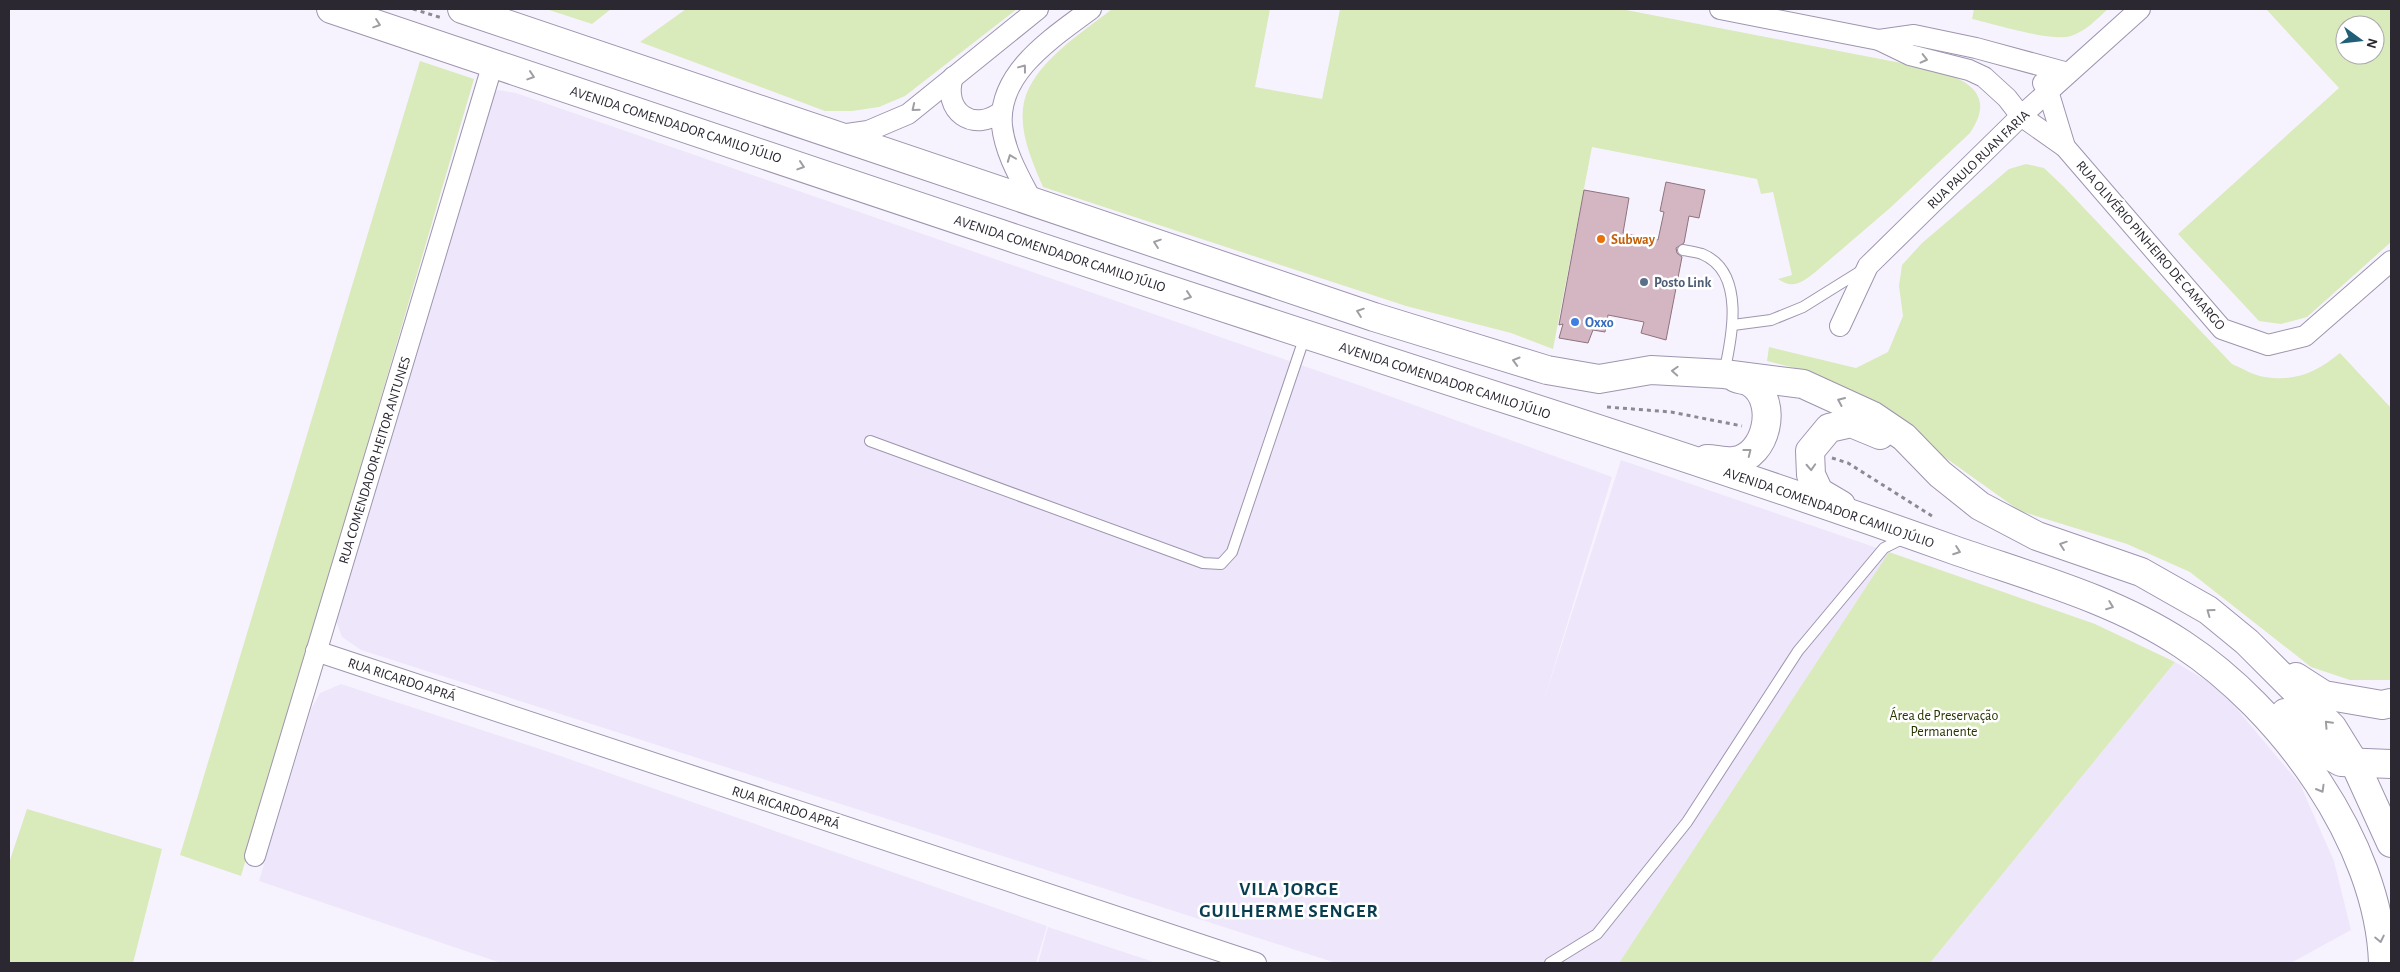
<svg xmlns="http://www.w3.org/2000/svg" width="2400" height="972" font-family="'Alegreya Sans',sans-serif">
<rect width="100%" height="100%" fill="#f7f3fe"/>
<g fill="#eee6fb">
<polygon points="497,90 516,93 1370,389 1612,477 1543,703 1621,460 1889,552 1619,963 1336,963 361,650 342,637 336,621 486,102"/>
<polygon points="2175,662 2220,689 2300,784 2334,861 2351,930 2291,963 1930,963"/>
<polygon points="341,684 552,753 1047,926 1036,963 501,963 259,881 311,709 320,693"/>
<polygon points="1048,927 1157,963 1038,963"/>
</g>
<g fill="#d9eabb" fill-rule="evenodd">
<polygon points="546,9 611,9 592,24"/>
<polygon points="686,9 1017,9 905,96 879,107 852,111 825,111 640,42"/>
<path d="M1112 9H1270L1255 87 1322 99 1340 9H1621L1922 67C1958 76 2000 89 1970 133L1890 208 1813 274C1801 283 1792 289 1778 279L1792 275 1773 192 1761 194 1757 179 1592 147 1553 349 1511 333 1406 306 1043 187C1032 161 1018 131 1024 102 1033 63 1083 32 1112 9Z"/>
<path d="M1974 9H2108C2097 19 2086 31 2071 36 2050 42 1995 24 1972 19Z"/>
<path d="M2266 9H2391V242L2307 317 2281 324 2259 321 2178 234 2339 88ZM2345 25H2375V55H2345Z"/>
<polygon points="420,61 474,79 241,876 180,855"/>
<path d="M2026 164 2044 168 2064 187 2232 364C2242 368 2254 376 2265 377 2295 382 2317 372 2340 353L2391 408V680H2350L2311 667 2190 572 2127 544 2020 511 1936 451 1807 371 1767 361 1769 347 1856 368 1888 352 1903 316 1899 286 1902 265 1922 243 2009 169Z"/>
<polygon points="1889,552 2095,624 2175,662 1930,963 1619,963"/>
<polygon points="27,809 162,849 133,963 9,963 9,863"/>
</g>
<polygon fill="#d4b6c3" stroke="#8d737e" points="1666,182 1705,190 1699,218 1689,216 1684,243 1676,248 1677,253 1682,257 1666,340 1641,333 1644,322 1608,315 1605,332 1593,330 1588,343 1559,338 1563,324 1559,325 1584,190 1629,198 1623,233 1658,240 1664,212 1660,211"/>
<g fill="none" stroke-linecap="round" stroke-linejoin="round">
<g stroke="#9e95ae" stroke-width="12">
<g id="service">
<path d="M1683 250C1689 251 1696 252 1702 254 1746 272 1732 338 1724 373"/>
<polyline points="1733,325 1771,320 1803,307 1864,269"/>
<polyline points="870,441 1203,563 1221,564 1232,552 1305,336"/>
<polyline points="1550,963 1597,934 1687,822 1798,651 1884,548 1906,537"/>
</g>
</g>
<g stroke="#9e95ae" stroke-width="22">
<g id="minor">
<polyline points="1720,9 1879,40 1910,55 1969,70 1984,77 2007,98 2021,116 2065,147 2222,329 2268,345 2305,336 2391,261"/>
<polyline points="1879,40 1914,35 1976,48 2068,73"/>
<path d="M953 77C942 111 973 134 1002 111"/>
<polyline points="2043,83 2048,91 2065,147"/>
<polyline points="840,135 868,131 908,114 1038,9"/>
<path d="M1032 201C1020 178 1005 153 1002 126 997 72 1054 37 1091 9"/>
<polyline points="1840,326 1868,266 2021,116 2140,9"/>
<polyline points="316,651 1256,963"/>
<polyline points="255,856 493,63"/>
</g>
</g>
<g stroke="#9e95ae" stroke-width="30">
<g id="secondary">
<path d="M331 9C726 142 1121 276 1518 403 1664 450 1809 498 1954 550 2031 577 2114 599 2182 644 2281 709 2379 842 2383 963"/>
<polyline points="462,9 1374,317 1547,370 1599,379 1651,370 1724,374 1803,384 1873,416 1904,437 1940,474 1980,506 2037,536 2141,572 2208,610 2247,642 2332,727 2355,764 2391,843"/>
<path d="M1707 459C1715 459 1726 462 1734 461 1767 457 1779 401 1751 383 1747 380 1741 380 1736 378"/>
<polyline points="1841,505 1819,492 1811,475 1810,451 1829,428 1851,423 1880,435"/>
<polyline points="2296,677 2324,695 2382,705 2391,703"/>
<polyline points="2285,713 2325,753 2341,762 2391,764"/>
</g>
</g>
<g stroke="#8d8993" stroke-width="3" stroke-dasharray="4 4" stroke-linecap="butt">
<polyline points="413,9 442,18"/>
<polyline points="1607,407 1671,412 1742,426"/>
<polyline points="1832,458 1848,463 1932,516"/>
</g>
<use href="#service" stroke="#fff" stroke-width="10"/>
<use href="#minor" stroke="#fff" stroke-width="20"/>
<use href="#secondary" stroke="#fff" stroke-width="28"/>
</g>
<defs><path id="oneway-chevron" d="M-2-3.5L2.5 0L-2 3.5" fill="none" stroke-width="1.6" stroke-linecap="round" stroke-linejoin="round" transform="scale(1.25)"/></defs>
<g stroke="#a09ea3">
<use href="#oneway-chevron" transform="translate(377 24) rotate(19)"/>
<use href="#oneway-chevron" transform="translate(1924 59) rotate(14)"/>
<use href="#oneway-chevron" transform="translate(1023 68) rotate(-53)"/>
<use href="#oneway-chevron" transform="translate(531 76) rotate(18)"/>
<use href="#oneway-chevron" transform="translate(915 108) rotate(141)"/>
<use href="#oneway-chevron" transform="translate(1011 158) rotate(-111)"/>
<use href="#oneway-chevron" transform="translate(801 166) rotate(18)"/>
<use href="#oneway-chevron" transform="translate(1157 243) rotate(-161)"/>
<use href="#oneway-chevron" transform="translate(1188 296) rotate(18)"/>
<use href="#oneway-chevron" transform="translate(1360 312) rotate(-161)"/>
<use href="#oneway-chevron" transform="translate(1516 361) rotate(-164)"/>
<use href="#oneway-chevron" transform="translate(1675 371) rotate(-177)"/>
<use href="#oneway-chevron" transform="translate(1841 401) rotate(-156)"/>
<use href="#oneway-chevron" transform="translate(1748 452) rotate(-38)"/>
<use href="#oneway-chevron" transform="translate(1811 467) rotate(87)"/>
<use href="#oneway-chevron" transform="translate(2063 545) rotate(-161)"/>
<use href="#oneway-chevron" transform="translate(1957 551) rotate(20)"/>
<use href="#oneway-chevron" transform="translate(2110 606) rotate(21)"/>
<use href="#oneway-chevron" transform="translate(2210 612) rotate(-144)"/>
<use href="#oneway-chevron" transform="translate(2328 724) rotate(-133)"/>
<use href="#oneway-chevron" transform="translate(2321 789) rotate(60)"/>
<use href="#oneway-chevron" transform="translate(2380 939) rotate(78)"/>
</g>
<circle fill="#e8710a" stroke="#fff" stroke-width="2" cx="1601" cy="239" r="5"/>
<circle fill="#5c6f8a" stroke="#fff" stroke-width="2" cx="1644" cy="282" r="5"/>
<circle fill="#3f7fe0" stroke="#fff" stroke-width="2" cx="1575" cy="322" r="5"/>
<g text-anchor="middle" stroke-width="5" stroke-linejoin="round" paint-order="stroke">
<g font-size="14" fill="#2c2832" stroke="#fff">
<text transform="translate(676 124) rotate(18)" y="5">AVENIDA COMENDADOR CAMILO JÚLIO</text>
<text transform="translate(1978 159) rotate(-44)" y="5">RUA PAULO RUAN FARIA</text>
<text transform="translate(2151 245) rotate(49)" y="5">RUA OLIVÉRIO PINHEIRO DE CAMARGO</text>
<text transform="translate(1060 253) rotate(18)" y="5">AVENIDA COMENDADOR CAMILO JÚLIO</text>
<text transform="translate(1445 380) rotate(18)" y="5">AVENIDA COMENDADOR CAMILO JÚLIO</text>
<text transform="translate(374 460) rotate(-73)" y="5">RUA COMENDADOR HEITOR ANTUNES</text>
<text transform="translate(1829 507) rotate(19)" y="5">AVENIDA COMENDADOR CAMILO JÚLIO</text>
<text transform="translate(402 679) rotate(18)" y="5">RUA RICARDO APRÁ</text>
<text transform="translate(786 807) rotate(18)" y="5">RUA RICARDO APRÁ</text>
</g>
<g font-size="14" font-weight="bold" fill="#c56008" stroke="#fff" text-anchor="start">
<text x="1611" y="244">Subway</text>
</g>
<g font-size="14" font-weight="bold" fill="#4e5e75" stroke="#fff" text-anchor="start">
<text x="1654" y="287">Posto Link</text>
</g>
<g font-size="14" font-weight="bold" fill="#366cbe" stroke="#fff" text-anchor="start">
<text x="1585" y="327">Oxxo</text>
</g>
<g font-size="14" fill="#273400" stroke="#fff">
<text x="1944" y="720">Área de Preservação<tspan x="1944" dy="16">Permanente</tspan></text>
</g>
<g font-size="19" font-weight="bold" letter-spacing="1" fill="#083e4f" stroke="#fff">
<text x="1289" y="895">VILA JORGE<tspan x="1289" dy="22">GUILHERME SENGER</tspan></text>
</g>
</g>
<rect width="2400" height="972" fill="none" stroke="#2c2832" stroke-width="20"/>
<g transform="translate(2360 40) rotate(105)"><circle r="24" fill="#ffffff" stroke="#aba9ad"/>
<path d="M0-4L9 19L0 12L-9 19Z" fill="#205f75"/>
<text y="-8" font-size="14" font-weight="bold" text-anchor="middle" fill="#2c2832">N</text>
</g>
</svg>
